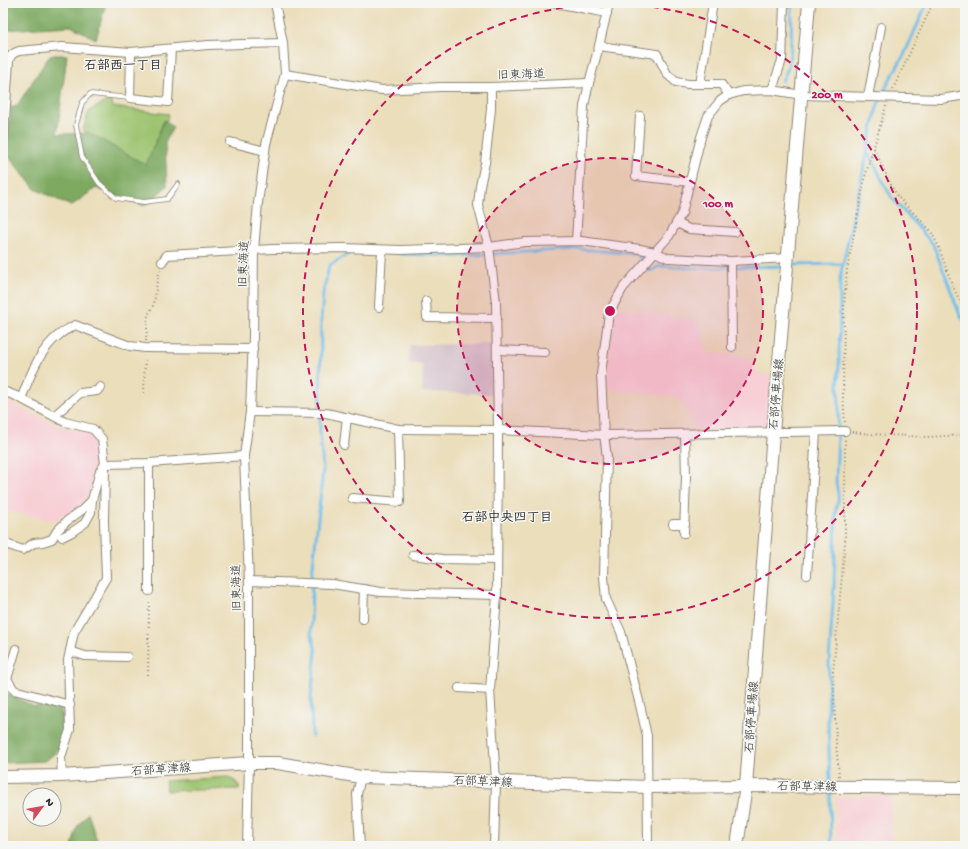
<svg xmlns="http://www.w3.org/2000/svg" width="968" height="849" font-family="'Gochi Hand','Klee One',sans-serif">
<rect width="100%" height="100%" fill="#f6f6f2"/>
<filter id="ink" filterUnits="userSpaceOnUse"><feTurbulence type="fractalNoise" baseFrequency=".025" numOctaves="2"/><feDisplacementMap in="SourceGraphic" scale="8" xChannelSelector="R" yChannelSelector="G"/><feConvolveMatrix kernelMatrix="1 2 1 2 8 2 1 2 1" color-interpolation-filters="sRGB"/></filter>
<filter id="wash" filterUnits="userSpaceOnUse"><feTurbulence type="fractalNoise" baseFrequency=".012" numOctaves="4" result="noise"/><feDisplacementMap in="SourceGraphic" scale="16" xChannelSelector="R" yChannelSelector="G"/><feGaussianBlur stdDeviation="0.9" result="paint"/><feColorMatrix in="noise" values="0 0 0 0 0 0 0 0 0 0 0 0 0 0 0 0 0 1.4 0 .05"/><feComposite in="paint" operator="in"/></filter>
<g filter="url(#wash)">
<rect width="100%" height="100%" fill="#ebdebb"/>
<g fill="#f7cfd5">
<polygon points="616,307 695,320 701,326 704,344 710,353 745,356 758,372 773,376 768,430 695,430 690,416 678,397 607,389 612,320"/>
<polygon points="9,401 23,409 62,427 90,432 99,443 101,461 93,489 82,506 55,521 3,510 3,405"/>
<polygon points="891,796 892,846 836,846 836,797"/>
</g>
<polygon fill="#d2bdc8" points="493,344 492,394 422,392 423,364 409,363 410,345"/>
<g fill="#9cc36e" stroke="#64774c">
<polygon points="111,99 113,107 169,114 149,171 83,130 89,111"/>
<polygon points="228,777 236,782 240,789 167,791 165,781"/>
</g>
<g fill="#7da961" stroke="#546a46">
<polygon points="3,3 106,3 96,39 71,26 3,30"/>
<polygon points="50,55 67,55 57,134 89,133 146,165 164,120 173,127 165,143 167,186 144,206 96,188 71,206 35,189 4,151 8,140 11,107 16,107"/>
<polygon points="3,694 9,694 33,706 60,707 65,725 59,749 46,761 3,763"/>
<polygon points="88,813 99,846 72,846 77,827"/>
</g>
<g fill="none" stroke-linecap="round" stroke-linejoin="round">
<g stroke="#70beea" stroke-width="3">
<polyline points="782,81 788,68 791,49 792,3"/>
<polyline points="866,152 872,159 885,186 892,198 916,225 933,244 948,283 959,313 965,322"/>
<polyline points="401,254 459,256 578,249 637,254 650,271 660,266 690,268 785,266"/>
<polyline points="791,265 843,264"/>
<polyline points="312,736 311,697 316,651 311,632 312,576 323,471 320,433 321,319 323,293 329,266 351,252 353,252"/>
<path d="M830 784 828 720 829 662 834 586 836 508C840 502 838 491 836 483L839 404 838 386 839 367 840 301V278L844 259 877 107 889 81 905 53 927 3"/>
<polyline points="830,790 831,846"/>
</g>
</g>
</g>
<g filter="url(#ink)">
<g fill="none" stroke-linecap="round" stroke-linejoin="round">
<g stroke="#8b8473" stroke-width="5.5">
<polyline id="service" points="130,98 90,94 82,103 76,125 82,157 99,183 116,198 144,202 167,199 178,184"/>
</g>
<g stroke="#8b8473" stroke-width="10">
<g id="minor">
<polyline points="556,3 607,13"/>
<polyline points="599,46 657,54 667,74 676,82 688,84 721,84 729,95"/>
<polyline points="131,52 130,98 168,102 171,49"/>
<polyline points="285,74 382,90 440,87 491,87 589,83"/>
<polyline points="700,84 713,3"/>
<polyline points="491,87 491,109 485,163 480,186 478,205 489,247 496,302 498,430 497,595 490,690 496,781 494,846"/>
<polyline points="772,90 782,60 784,3"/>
<polyline points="868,97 881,27"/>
<polyline points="640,116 636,176 690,182"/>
<path d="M3 138 4 134 9 61C10 55 13 53 19 51L62 47 131 52 208 45 283 43"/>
<polyline points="230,142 265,151"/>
<polyline points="677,223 689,229 735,232"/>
<polyline points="576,241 584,106 589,83 599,46 609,3"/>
<polyline points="731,261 732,347"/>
<polyline points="162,262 167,255 273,249 343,248 401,250 489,247 525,242 581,241 640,249 655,252 668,258 731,261 788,258"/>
<polyline points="426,301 427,317 497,318"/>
<polyline points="379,307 382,250"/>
<polyline points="497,350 545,352"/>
<polyline points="3,391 16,396 65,422 93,429 102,439 105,464 104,521 106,578 74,632 68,660 70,730 61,757 62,776"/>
<path d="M21 399C30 377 38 351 59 335 63 331 69 329 75 325L130 346 145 348 253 349"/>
<polyline points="250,412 326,413 398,429 498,430 604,435 845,431"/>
<polyline points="54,416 80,393 97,391 100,387"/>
<polyline points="344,445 347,417"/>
<polyline points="105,464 149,463 244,456"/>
<polyline points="352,498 400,502 398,429"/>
<polyline points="673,524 685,524"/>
<polyline points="684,533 686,478 685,434"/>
<polyline points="62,537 72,532 85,523 91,512 92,500 100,471 105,464"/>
<polyline points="3,543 23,550 34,543 43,542 52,539 57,531 67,521 82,510 92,500"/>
<polyline points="413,555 442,559 497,560"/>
<polyline points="807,575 816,432"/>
<polyline points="249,581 332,584 381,592 497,595"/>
<polyline points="149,591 149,463"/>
<polyline points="363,619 364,589"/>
<polyline points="16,649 7,679 14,690 70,705"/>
<polyline points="70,651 85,656 127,657"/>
<polyline points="459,688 490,690"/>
<polyline points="247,846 249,763 249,581 244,456 250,412 253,337 254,250 258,203 266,144 285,74 283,43 275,3"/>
<polyline points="360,846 357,794 361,777"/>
<polyline points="648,846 647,736 640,705 621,632 606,599 604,577 607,457 604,435 601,374 609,313 623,288 669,236 682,213 701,137 708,116 720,101 729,95 743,91 772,90 802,95 941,99 960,96 965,94"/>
</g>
</g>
<g stroke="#8b8473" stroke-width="14">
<g id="secondary">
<polyline points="3,777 62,776 249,763 278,763 361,777 648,787 746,786 965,788"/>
<polyline points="737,846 746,786 773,433 809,3"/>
</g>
</g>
<g stroke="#8b8473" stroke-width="2" stroke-dasharray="1 3" stroke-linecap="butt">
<polyline points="893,89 933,3"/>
<polyline points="874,148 890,183 897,196 931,231 938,245 953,287 965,311"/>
<polyline points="146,341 148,315 154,304 157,282 160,269"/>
<polyline points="144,393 145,357"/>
<polyline points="845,422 843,397 844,307 847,270 865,177 886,106"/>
<polyline points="852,432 870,434 927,437 965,435"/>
<polyline points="148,675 149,600"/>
<polyline points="839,776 836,743 833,672 845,543 845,439"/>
</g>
<use href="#service" stroke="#fff" stroke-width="4"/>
<use href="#minor" stroke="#fff" stroke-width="8"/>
<use href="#secondary" stroke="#fff" stroke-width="12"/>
</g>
</g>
<circle cx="610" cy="311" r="153" fill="#c2185b" fill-opacity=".12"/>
<g fill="none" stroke="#c2185b" stroke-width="2" stroke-dasharray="7 5">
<circle cx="610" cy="311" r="153"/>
<circle cx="610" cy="311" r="307"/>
</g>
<g text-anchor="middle" stroke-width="3" stroke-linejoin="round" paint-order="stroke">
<g font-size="12" fill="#2b2b2b" stroke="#f6f6f2">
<text transform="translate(521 74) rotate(-2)" y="4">旧東海道</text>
<text transform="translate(243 264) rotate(-88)" y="4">旧東海道</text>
<text transform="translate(776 394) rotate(-85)" y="4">石部停車場線</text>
<text transform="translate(236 588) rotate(-91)" y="4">旧東海道</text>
<text transform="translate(751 717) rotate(-86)" y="4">石部停車場線</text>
<text transform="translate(161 769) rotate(-4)" y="4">石部草津線</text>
<text transform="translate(483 781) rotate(2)" y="4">石部草津線</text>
<text transform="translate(807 786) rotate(1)" y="4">石部草津線</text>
</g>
<g font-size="13" font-weight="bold" fill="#2b2b2b" stroke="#f6f6f2">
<text x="123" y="69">石部西一丁目</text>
<text x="507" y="521">石部中央四丁目</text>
</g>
</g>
<circle cx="610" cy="311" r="6" fill="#c2185b" stroke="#f6f6f2" stroke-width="2"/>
<g font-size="12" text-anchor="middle" font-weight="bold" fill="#c2185b" stroke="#f6f6f2" stroke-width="3" stroke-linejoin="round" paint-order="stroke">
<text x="827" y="98">200 m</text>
<text x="718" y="207">100 m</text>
</g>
<rect width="968" height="849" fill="none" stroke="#f6f6f2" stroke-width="16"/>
<g transform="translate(42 807) rotate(58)"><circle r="19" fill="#f6f6f2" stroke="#a5a5a2"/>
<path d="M0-3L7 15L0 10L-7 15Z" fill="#d1495b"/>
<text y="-6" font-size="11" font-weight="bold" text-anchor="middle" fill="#2b2b2b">N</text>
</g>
</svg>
